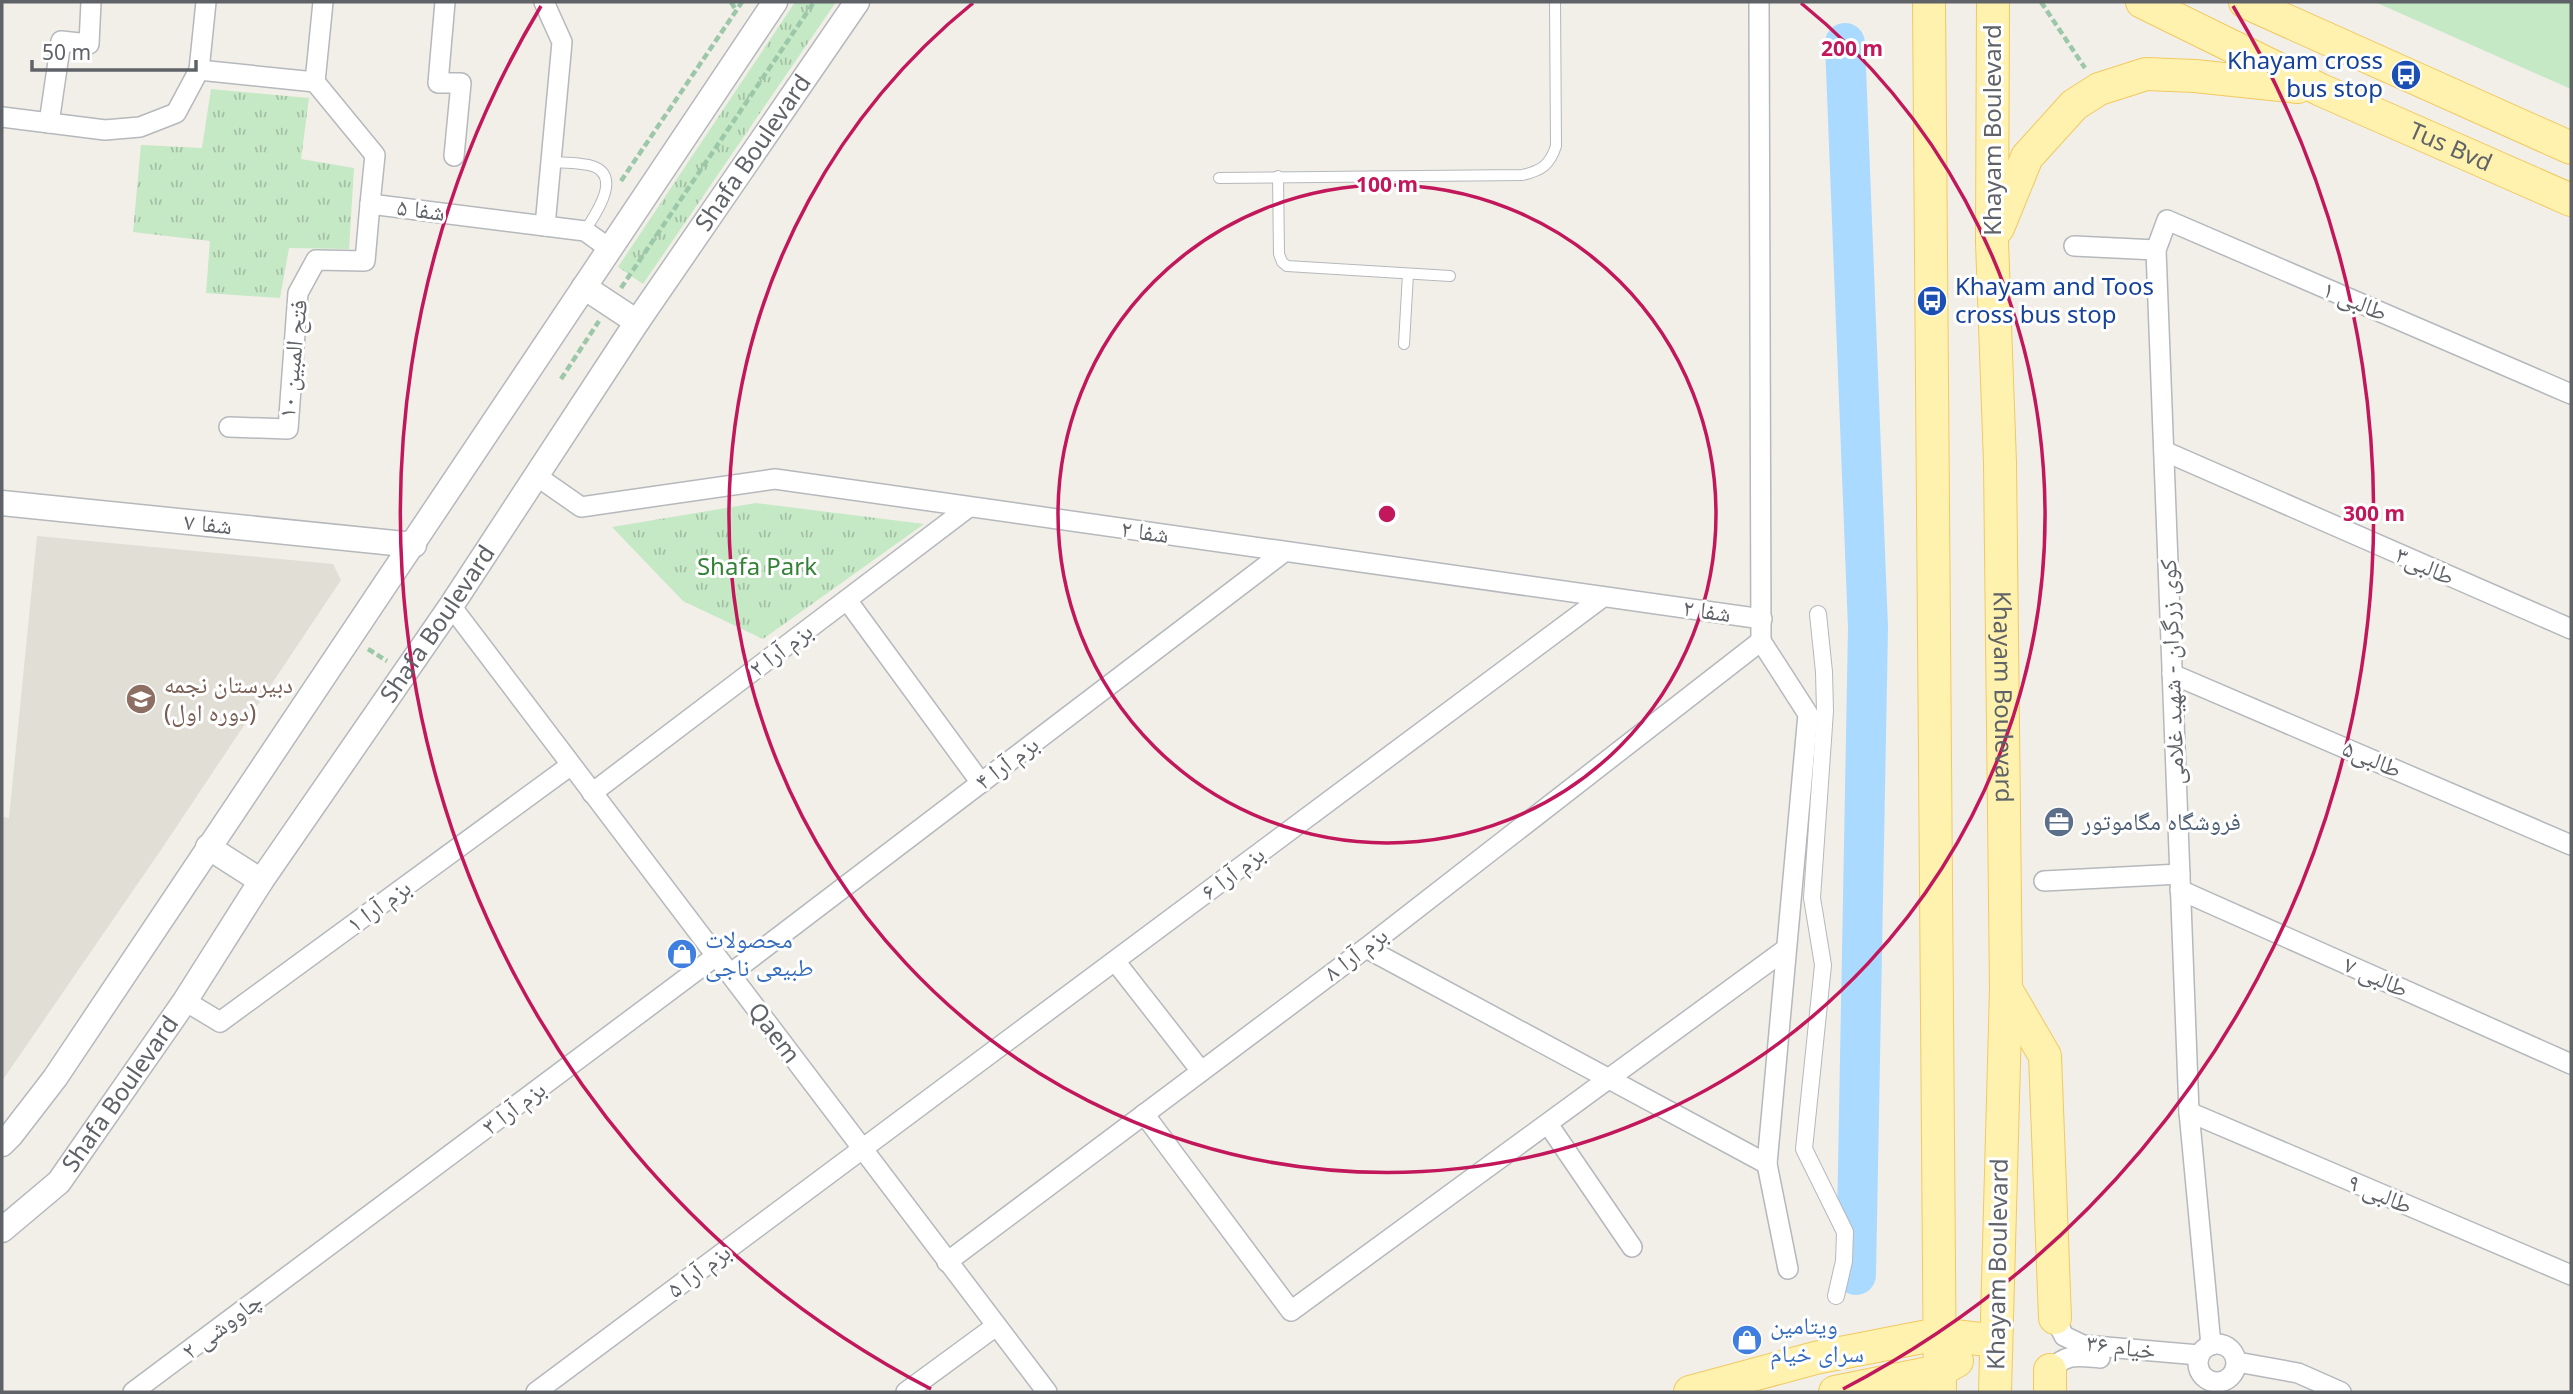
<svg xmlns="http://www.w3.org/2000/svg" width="2573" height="1394" font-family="'Noto Sans','Noto Naskh Arabic',sans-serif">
<defs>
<pattern id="grass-tufts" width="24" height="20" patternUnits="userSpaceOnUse" patternTransform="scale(1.75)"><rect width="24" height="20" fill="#c5e8c5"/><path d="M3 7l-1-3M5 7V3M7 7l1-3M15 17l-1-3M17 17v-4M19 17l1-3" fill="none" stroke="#a3c0a4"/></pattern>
</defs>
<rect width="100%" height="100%" fill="#f1efe8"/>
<polygon fill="#e1ded6" points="37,536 333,564 341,580 165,844 2,1081 2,817 9,818"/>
<g fill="url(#grass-tufts)">
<polygon points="795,2 836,2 643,284 618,267"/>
<polygon points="211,89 309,98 301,159 354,168 349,249 289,248 280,298 206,293 210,241 133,232 141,145 202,148"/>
<polygon points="756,503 924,524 763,639 683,601 612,527"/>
</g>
<polygon fill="#c5e8c5" points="2375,2 2571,2 2571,89"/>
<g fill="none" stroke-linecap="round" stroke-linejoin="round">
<polyline stroke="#aadaff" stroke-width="40" points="1845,43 1868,628 1856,1275"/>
<g stroke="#b5b8bc" stroke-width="12">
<g id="service">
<path d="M550 162C563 163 583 162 595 167 622 179 593 217 585 231"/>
<polyline points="1278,176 1279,254 1282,262 1287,266 1450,276"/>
<path d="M1219 178 1522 175C1541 171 1550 165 1556 146L1555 2"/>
<polyline points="1404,344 1408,274"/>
</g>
</g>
<g stroke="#b5b8bc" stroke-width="18">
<polyline id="pedestrian" points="1818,614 1824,672 1825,711 1812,898 1823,965 1804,1149 1845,1232 1844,1261 1836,1296"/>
</g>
<g stroke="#b5b8bc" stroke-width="22">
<g id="minor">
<polyline points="445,2 438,83 461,83 454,156"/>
<polyline points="544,2 562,42 545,226"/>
<polyline points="1759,2 1761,641 1808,714 1767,1164 1788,1269"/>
<polyline points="199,70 315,82 323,2"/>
<polyline points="315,82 375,155 370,204 585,231 610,249"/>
<polyline points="2,117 105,130 140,127 176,113 199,70 206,2"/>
<polyline points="49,123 61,41 89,44 91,2"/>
<polyline points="2074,246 2156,250"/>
<polyline points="229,427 288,429 298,293 316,260 365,261 370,204"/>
<polyline points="2164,451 2571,629"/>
<polyline points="538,477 581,507 775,479 1762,619"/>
<polyline points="847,600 981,783"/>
<polyline points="451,606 1047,1392"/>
<polyline points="2172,674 2571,845"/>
<polyline points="592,793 969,507"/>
<polyline points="2044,881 2180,874"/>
<polyline points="2180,890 2571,1064"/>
<polyline points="1366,948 1767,1164"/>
<polyline points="1115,961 1201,1071"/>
<polyline points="730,974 1284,552"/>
<polyline points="185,1001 220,1022 571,765"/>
<polyline points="2189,1112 2571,1275"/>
<polyline points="1144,1114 1291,1311 1786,949"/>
<polyline points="1548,1124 1632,1247"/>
<polyline points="947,1262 1366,948 1761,641"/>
<polyline points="2055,1318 2064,1336 2083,1345 2199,1355"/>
<circle cx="2217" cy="1363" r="19"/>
<polyline points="2211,1345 2189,1112 2156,250 2167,220 2571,394"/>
<polyline points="2237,1362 2298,1373 2341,1392"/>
<path d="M2050 1370C2067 1353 2077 1356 2100 1358"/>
<polyline points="133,1392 716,956"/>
<polyline points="536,1392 1603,597"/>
<polyline points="906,1392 996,1326"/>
</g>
</g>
<g stroke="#b5b8bc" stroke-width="27">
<g id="tertiary">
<polyline points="584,287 637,322"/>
<polyline points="2,503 414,545"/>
<polyline points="208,847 261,881"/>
<polyline points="2,1144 11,1135 55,1078 775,2"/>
<path id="s1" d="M2 1230 59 1182 185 1001 261 881 451 606 637 322 857 2"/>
</g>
</g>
<g stroke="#f2c960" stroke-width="34">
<g id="primary">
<polyline points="1929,2 1940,1392"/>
<path id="s2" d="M1993 2 1992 242 2000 463 2006 989 1995 1392"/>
<path id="s3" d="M2142 2 2321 90 2571 200"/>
<polyline points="2245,2 2571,148"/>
<polyline points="1998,228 2027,157 2074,105 2099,89 2146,74 2195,76 2298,87"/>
<polyline points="2006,989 2045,1056 2055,1318"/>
<polyline points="2050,1370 2050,1392"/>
<polyline points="1690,1392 1815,1358 1938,1334 1996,1341"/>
<polyline points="1835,1392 1939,1371 1957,1361"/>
</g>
</g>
<g stroke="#9cc7a9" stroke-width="4.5" stroke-dasharray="7 3.5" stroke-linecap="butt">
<polyline points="731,2 736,10"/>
<polyline points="2041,2 2085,68"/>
<polyline points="621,181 742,2"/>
<polyline points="621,288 814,2"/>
<polyline points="561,379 599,321"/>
<polyline points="368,649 387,661"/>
</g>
<use href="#service" stroke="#fff" stroke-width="10"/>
<use href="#pedestrian" stroke="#fff" stroke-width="16"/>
<use href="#minor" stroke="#fff" stroke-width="19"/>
<use href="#tertiary" stroke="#fff" stroke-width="24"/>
<use href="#primary" stroke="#fff2af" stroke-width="32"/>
</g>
<g fill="none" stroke="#c2185b" stroke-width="3.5">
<circle cx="1387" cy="514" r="329"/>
<path d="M1801 3A658 658 0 1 1 973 3"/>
<path d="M931 1389A987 987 0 0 1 541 6M2233 6A987 987 0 0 1 1843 1389"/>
</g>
<defs>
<g id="bus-disc" transform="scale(1.575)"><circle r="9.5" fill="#1a4fb4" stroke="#fff"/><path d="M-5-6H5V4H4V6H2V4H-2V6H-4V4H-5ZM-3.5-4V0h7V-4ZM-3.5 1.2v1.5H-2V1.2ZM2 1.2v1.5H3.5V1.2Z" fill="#fff"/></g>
<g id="school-disc" transform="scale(1.575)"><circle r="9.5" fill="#8d6e63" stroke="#fff"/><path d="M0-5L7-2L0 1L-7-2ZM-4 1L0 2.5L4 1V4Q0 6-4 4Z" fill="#fff"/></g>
<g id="office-disc" transform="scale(1.575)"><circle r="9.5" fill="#5c6f8a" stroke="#fff"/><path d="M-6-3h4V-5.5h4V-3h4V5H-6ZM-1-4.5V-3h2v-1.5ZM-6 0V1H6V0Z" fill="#fff"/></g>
<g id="shop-disc" transform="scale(1.575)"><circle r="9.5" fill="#3f7fe0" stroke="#fff"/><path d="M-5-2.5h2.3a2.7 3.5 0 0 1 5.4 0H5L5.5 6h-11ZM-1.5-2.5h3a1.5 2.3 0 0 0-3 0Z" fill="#fff"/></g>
</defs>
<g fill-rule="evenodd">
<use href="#bus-disc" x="2406" y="75"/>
<use href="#bus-disc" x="1932" y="301"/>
<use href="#school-disc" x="141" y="699"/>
<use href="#office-disc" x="2059" y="822"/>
<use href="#shop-disc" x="682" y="954"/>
<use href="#shop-disc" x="1747" y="1340"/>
</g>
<g text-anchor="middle" stroke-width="6" stroke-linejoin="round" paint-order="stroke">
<g font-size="24" fill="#164399" stroke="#fff" text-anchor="end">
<text x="2383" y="69">Khayam cross<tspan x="2383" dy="28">bus stop</tspan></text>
<text x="1955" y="295" text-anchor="start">Khayam and Toos<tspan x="1955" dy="28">cross bus stop</tspan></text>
</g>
<g font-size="24" fill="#5f6368" stroke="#fff">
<text transform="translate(1993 130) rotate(-90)" y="8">Khayam Boulevard</text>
<text dy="8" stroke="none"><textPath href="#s3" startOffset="341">Tus Bvd</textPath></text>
<text dy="8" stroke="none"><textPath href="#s1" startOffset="1316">Shafa Boulevard</textPath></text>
<text transform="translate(421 210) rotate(7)" y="8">شفا ۵</text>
<text transform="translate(2355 301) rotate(23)" y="8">طالبی ۱</text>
<text transform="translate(293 359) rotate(-84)" y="8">فتح المبین ۱۰</text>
<text transform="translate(208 524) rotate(6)" y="8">شفا ۷</text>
<text transform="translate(1145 532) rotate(8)" y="8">شفا ۲</text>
<text transform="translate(2425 566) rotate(24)" y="8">طالبی۳</text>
<text transform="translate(1707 611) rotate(8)" y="8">شفا ۲</text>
<text dy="8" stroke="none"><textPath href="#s1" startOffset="749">Shafa Boulevard</textPath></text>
<text transform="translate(781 650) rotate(-37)" y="8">بزم آرا ۲</text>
<text transform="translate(2172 672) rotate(-92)" y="8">کوی زرگران - شهید غلامی</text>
<text dy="8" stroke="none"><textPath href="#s2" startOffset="695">Khayam Boulevard</textPath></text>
<text transform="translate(2372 759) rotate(23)" y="8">طالبی۵</text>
<text transform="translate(1007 763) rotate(-37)" y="8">بزم آرا ۴</text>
<text transform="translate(1233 873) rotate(-37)" y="8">بزم آرا ۶</text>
<text transform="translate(379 906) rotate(-36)" y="8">بزم آرا ۱</text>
<text transform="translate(1356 954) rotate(-37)" y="8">بزم آرا ۸</text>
<text transform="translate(2376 977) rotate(24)" y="8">طالبی ۷</text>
<text transform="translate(774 1033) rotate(53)" y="8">Qaem</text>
<text dy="8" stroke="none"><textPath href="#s1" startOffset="182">Shafa Boulevard</textPath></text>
<text transform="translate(514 1108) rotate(-37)" y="8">بزم آرا ۳</text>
<text transform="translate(2380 1194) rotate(23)" y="8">طالبی ۹</text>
<text transform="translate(1998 1264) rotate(-89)" y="8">Khayam Boulevard</text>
<text transform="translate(699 1271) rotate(-37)" y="8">بزم آرا ۵</text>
<text transform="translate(222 1326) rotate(-37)" y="8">چاووشی ۲</text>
<text transform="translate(2121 1347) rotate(7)" y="8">خیام ۳۶</text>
</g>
<g font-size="24" fill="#348238" stroke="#fff">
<text x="757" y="575">Shafa Park</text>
</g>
<g font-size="24" fill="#785e54" stroke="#fff" text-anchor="start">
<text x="164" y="693">دبیرستان نجمه<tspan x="164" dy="28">(دوره اول)</tspan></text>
</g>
<g font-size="24" fill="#4e5e75" stroke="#fff" text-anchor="start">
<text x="2082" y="830">فروشگاه مگاموتور</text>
</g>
<g font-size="24" fill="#366cbe" stroke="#fff" text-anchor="start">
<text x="705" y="948">محصولات<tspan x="705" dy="28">طبیعی ناجی</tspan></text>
<text x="1770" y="1334">ویتامین<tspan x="1770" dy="28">سرای خیام</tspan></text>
</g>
</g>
<circle cx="1387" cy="514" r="10" fill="#c2185b" stroke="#fff" stroke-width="3.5"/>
<g font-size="21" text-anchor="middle" font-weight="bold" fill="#c2185b" stroke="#fff" stroke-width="6" stroke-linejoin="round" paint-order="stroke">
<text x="1852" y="56">200 m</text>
<text x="1387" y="192">100 m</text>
<text x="2374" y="521">300 m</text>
</g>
<rect width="2573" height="1394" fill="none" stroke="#5f6368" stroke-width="7"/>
<path d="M32 60v10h164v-10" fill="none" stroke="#5f6368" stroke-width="3.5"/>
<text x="42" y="60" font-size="21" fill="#5f6368" stroke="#ffffff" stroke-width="5" paint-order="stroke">50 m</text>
</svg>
